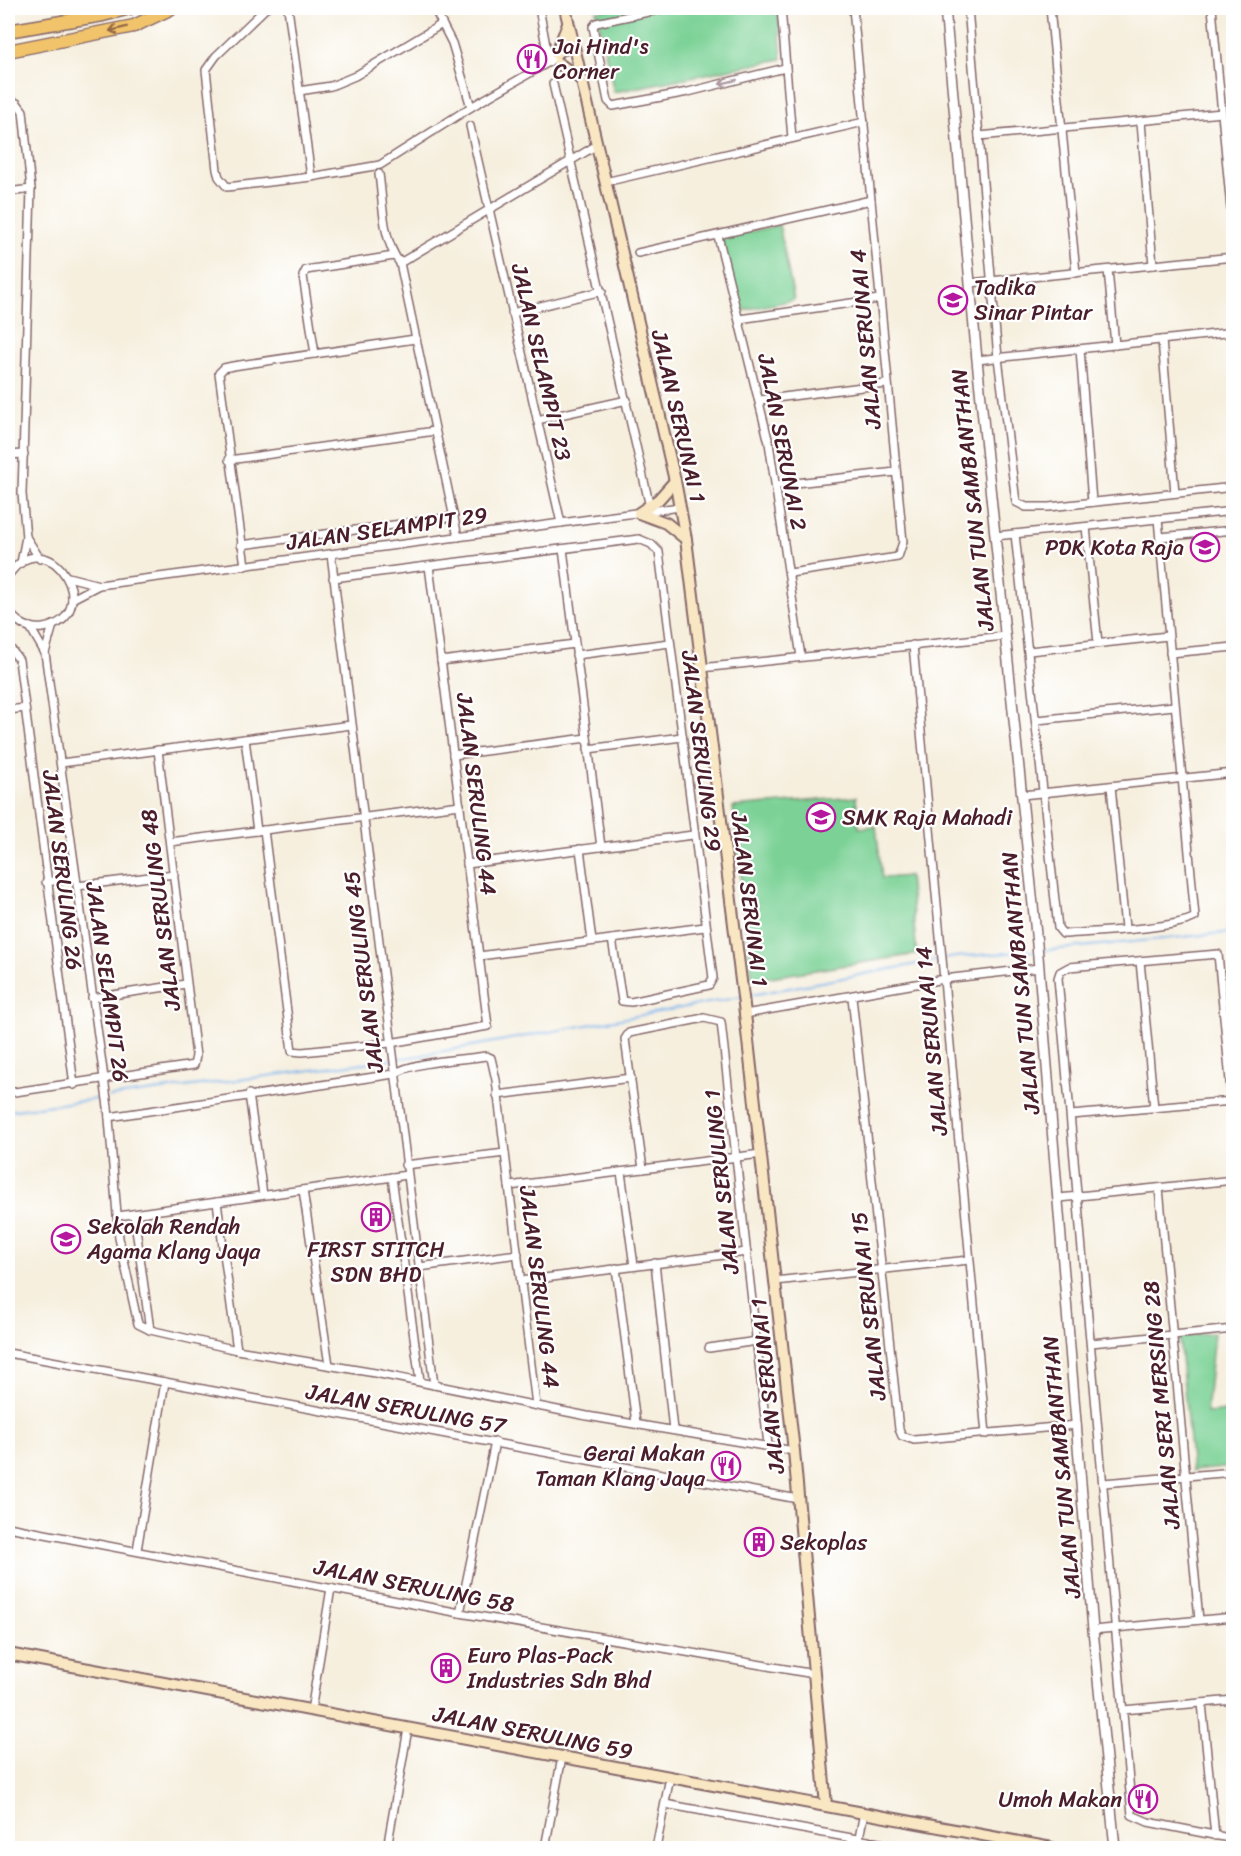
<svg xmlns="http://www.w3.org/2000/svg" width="1241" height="1856" font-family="Sriracha,sans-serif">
<rect width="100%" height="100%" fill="#fff"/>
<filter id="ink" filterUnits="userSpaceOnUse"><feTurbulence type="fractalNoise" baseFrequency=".0167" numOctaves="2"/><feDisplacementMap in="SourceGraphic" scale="12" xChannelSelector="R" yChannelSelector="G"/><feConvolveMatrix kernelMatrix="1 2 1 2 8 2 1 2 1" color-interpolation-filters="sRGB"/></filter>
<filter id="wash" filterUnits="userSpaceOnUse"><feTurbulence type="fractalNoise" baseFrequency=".008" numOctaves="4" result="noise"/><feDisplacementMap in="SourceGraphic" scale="24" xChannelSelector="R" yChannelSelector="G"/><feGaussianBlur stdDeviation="1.35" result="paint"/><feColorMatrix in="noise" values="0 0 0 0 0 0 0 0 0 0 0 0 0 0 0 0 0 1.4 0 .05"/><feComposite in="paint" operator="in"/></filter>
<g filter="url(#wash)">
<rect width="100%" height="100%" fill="#f6efde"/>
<g fill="#7bd296" stroke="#627860" stroke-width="1.5">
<polygon points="614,8 778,8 782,59 614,92 596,11"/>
<polygon points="779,225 794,300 740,311 721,238"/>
<polygon points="856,797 859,828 876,826 882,878 909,876 917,954 752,980 733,807"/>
<polygon points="1214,1333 1206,1413 1233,1411 1233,1467 1192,1471 1179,1337"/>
</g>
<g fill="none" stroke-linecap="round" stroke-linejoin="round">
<g stroke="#7bb3eb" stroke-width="2">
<polyline points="1039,951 1234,932"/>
<polyline points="746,996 955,957 1034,951"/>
<polyline points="109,1097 417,1056 741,997"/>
<polyline points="8,1111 104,1098"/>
</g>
</g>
</g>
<g filter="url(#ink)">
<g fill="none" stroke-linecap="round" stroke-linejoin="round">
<g stroke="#86686a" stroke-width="10">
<g id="minor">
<polyline points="266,8 216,56 206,70 217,170 219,177 227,187 311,177 380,165 471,107 549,62 556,54 575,47"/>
<polyline points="288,8 311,177"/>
<polyline points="434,8 452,43 471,107"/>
<polyline points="539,8 549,62"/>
<polyline points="667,8 596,23 593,27 608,101 613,106 688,92 785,68"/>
<polyline points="781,8 792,138"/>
<polyline points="968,8 998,358 1016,502 1026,507 1049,507 1234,487"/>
<polyline points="1050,8 1076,273"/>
<polyline points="1212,8 1234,241"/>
<polyline points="553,84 650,507"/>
<polyline points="299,91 331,86 355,76 442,24"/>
<polyline points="8,100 17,103 23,111 31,189 22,494 26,537 40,559"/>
<polyline points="1141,122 1153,265"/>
<polyline points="470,126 561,523"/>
<polyline points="979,136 1222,113"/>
<path d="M379 174C383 201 382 241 400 263L458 537"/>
<polyline points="605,182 864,122"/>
<polyline points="8,192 31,189"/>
<polyline points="718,236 769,443 801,657"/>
<polyline points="638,253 871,200"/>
<polyline points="400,263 597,145"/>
<polyline points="1108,270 1115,345"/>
<polyline points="970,283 1234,257"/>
<polyline points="512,313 602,291"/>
<polyline points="739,319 879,299"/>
<polyline points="1162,340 1175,493"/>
<polyline points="1080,349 1092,502"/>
<polyline points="315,354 303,276 306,270 394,256"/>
<polyline points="977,360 1234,332"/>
<polyline points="760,400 886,384"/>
<polyline points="537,420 627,400"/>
<polyline points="8,455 24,454"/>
<polyline points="229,460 435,431"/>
<polyline points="777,485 896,472"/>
<polyline points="1086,527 1098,643"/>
<polyline points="1232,530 1234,550"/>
<path d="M1015 534 1058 928 1063 934C1090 932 1175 929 1195 917L1158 519"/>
<polyline points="995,536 1234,511"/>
<polyline points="1160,537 1234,530"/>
<polyline points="241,545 454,517"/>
<polyline points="563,549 601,847"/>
<polyline points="331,554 434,1385"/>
<polyline points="21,563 26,537"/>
<polyline points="245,566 219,373 224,368 233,366 415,339"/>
<polyline points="790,573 898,557 903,542 853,8"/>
<path d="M8 576C49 516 108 617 43 628 28 630 16 622 8 610"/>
<polyline points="68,577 99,585"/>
<polyline points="333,578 639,539 651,544 659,552 713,978 709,985 631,1002 622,1001 612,939"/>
<polyline points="72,599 99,585 680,507"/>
<polyline points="30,627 45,653 108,1107 119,1238 138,1324 150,1330 237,1350 375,1373 587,1416 794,1451"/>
<polyline points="8,645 19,660 74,1085"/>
<polyline points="913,645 986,1434"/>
<polyline points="1029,651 1168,636"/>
<polyline points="45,653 53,625"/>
<polyline points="1170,653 1234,647"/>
<polyline points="576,655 670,643"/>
<polyline points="441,661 575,644"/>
<polyline points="701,668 1005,636"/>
<polyline points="8,710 25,708"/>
<polyline points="1037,720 1174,706"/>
<polyline points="245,739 257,831"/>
<polyline points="588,749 682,737"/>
<polyline points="453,755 587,738"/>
<polyline points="61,763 351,725"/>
<polyline points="1111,786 1125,928"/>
<polyline points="1022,795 1234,773"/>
<polyline points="264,830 292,1051 302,1052 390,1043 488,1026 429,566"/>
<polyline points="170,842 460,805"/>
<polyline points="580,849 592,941"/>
<polyline points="467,864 693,835"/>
<polyline points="46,882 76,878"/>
<polyline points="77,886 174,874"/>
<polyline points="479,956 705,927"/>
<polyline points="1140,961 1154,1108"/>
<polyline points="852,997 899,1429 902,1436 914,1440 1077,1425"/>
<polyline points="92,998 186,984"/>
<polyline points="745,1014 944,979 1039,968"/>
<polyline points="8,1093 194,1065 196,1056 158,750"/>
<polyline points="249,1094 263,1195"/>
<polyline points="497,1095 631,1078"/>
<polyline points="1071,1115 1232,1101"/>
<path d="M109 1117 394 1074C415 1061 460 1060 486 1056L491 1058 496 1080 536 1405"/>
<polyline points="1234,1123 1218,954 1069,967 1060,972 1058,978 1132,1815 1148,1822 1234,1839"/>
<polyline points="405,1165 505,1153"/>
<polyline points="643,1169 625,1039 629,1033 704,1018 721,1022 768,1445"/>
<polyline points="621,1172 634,1266"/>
<polyline points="392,1177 420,1381"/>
<polyline points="509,1186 761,1154"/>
<polyline points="1159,1188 1199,1620"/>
<polyline points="303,1190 329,1365"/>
<polyline points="1059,1198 1234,1180"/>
<polyline points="217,1202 237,1350"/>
<polyline points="134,1214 150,1330"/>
<polyline points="118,1216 407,1175"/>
<polyline points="655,1263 673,1430"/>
<polyline points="419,1267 518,1254"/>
<polyline points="616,1268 636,1423"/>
<polyline points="521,1281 747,1252"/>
<polyline points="775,1281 969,1260"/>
<polyline points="1091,1343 1234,1329"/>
<polyline points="709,1348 757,1341"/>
<polyline points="8,1353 798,1499"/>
<polyline points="1103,1483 1234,1472"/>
<polyline points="8,1527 460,1613 814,1674"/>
<polyline points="137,1550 165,1382"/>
<polyline points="460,1613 495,1442"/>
<polyline points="1093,1630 1234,1617"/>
<polyline points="1202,1703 1215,1836"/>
<polyline points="1123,1710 1234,1700"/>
<polyline points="311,1711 331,1588"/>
<polyline points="665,1804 906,1848"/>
<polyline points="387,1848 408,1729"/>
<polyline points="545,1848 562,1757"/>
<polyline points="656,1848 670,1777"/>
<polyline points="857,1848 864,1813"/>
</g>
</g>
<g stroke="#86686a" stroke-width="12">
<polyline id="tertiary" points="945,8 977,360 1037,944 1093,1630 1115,1848"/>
</g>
<g stroke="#86686a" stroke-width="14">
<g id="secondary">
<polyline points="565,8 675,481 686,539 744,1005 794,1451 826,1806"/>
<polyline points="556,54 568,24"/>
<polyline points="558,63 582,80"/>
<polyline points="639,513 666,523 686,539"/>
<polyline points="639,513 658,500 675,481"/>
<polyline points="8,1654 1052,1848"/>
</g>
</g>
<g stroke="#86686a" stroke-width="15">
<g id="trunk">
<polyline points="8,31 103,15 130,8"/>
<polyline points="8,51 134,26 172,8"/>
</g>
</g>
<use href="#minor" stroke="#fff" stroke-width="7"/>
<use href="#tertiary" stroke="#fff" stroke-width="9"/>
<use href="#secondary" stroke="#f9e7c3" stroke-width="10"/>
<use href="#trunk" stroke="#f1c36a" stroke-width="12"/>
</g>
<defs><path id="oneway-shaft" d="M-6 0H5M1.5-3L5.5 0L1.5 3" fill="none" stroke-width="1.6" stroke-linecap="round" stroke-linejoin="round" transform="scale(1.5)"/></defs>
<use stroke="#956947" href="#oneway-shaft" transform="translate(118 29) rotate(166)"/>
<use stroke="#ae9aa0" href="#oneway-shaft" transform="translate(728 82) rotate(166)"/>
</g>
<defs>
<g id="restaurant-ring" transform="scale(1.5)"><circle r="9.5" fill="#fff" stroke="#b5179e" stroke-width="1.5"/><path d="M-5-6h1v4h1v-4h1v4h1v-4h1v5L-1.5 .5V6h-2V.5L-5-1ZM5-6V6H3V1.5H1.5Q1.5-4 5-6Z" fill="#b5179e"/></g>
<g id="school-ring" transform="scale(1.5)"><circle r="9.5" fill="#fff" stroke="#b5179e" stroke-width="1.5"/><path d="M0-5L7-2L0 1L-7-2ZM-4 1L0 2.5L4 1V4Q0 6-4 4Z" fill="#b5179e"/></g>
<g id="building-ring" transform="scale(1.5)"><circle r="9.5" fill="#fff" stroke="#b5179e" stroke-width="1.5"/><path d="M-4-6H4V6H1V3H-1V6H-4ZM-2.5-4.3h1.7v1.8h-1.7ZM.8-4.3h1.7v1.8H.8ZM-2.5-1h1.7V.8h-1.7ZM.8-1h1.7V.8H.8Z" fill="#b5179e"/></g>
</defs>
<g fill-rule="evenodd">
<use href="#restaurant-ring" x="532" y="59"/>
<use href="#school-ring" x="953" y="300"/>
<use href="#school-ring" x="1205" y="547"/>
<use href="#school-ring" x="821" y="817"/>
<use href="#building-ring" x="376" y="1217"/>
<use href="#school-ring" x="66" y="1239"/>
<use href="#restaurant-ring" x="726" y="1466"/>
<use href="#building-ring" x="759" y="1542"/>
<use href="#building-ring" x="446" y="1668"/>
<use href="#restaurant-ring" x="1143" y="1799"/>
</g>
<g text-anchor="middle" stroke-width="4.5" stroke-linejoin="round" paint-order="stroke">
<g font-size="22" fill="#4a1f2b" stroke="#fff" text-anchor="start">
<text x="553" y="54">Jai Hind's<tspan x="553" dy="25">Corner</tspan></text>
<text x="974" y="295">Tadika<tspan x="974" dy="25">Sinar Pintar</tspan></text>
<text x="1184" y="555" text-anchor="end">PDK Kota Raja</text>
<text x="842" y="825">SMK Raja Mahadi</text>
<text x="87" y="1234">Sekolah Rendah<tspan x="87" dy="25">Agama Klang Jaya</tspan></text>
<text x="376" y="1257" text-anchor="middle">FIRST STITCH<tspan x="376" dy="25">SDN BHD</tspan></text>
<text x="705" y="1461" text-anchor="end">Gerai Makan<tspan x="705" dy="25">Taman Klang Jaya</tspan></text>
<text x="780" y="1550">Sekoplas</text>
<text x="467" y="1663">Euro Plas-Pack<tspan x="467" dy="25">Industries Sdn Bhd</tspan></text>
<text x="1122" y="1807" text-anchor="end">Umoh Makan</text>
</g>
<g font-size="22" fill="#4a1f2b" stroke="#fff">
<text transform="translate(865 339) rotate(-95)" y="8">JALAN SERUNAI 4</text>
<text transform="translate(542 362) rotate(77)" y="8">JALAN SELAMPIT 23</text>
<text transform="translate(679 416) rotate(77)" y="8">JALAN SERUNAI 1</text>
<text transform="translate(783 442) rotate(79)" y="8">JALAN SERUNAI 2</text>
<text transform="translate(972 500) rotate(-96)" y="8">JALAN TUN SAMBANTHAN</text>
<text transform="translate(387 528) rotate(-8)" y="8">JALAN SELAMPIT 29</text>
<text transform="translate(702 751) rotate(83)" y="8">JALAN SERULING 29</text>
<text transform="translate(477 794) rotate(83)" y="8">JALAN SERULING 44</text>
<text transform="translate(63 870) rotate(83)" y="8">JALAN SERULING 26</text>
<text transform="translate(750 899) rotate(83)" y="8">JALAN SERUNAI 1</text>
<text transform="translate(160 910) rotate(-97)" y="8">JALAN SERULING 48</text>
<text transform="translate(363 972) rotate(-97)" y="8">JALAN SERULING 45</text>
<text transform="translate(108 982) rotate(82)" y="8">JALAN SELAMPIT 26</text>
<text transform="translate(1020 983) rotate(-95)" y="8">JALAN TUN SAMBANTHAN</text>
<text transform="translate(931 1041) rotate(-95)" y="8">JALAN SERUNAI 14</text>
<text transform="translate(721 1182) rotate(-96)" y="8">JALAN SERULING 1</text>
<text transform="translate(540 1287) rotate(83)" y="8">JALAN SERULING 44</text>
<text transform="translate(868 1306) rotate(-96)" y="8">JALAN SERUNAI 15</text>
<text transform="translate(767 1386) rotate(-96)" y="8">JALAN SERUNAI 1</text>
<text transform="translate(1161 1405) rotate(-95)" y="8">JALAN SERI MERSING 28</text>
<text transform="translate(406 1408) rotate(10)" y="8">JALAN SERULING 57</text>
<text transform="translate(1061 1467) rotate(-95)" y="8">JALAN TUN SAMBANTHAN</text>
<text transform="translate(414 1585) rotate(11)" y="8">JALAN SERULING 58</text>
<text transform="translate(533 1732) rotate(11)" y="8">JALAN SERULING 59</text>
</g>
</g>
<rect width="1241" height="1856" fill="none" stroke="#fff" stroke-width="30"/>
</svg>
